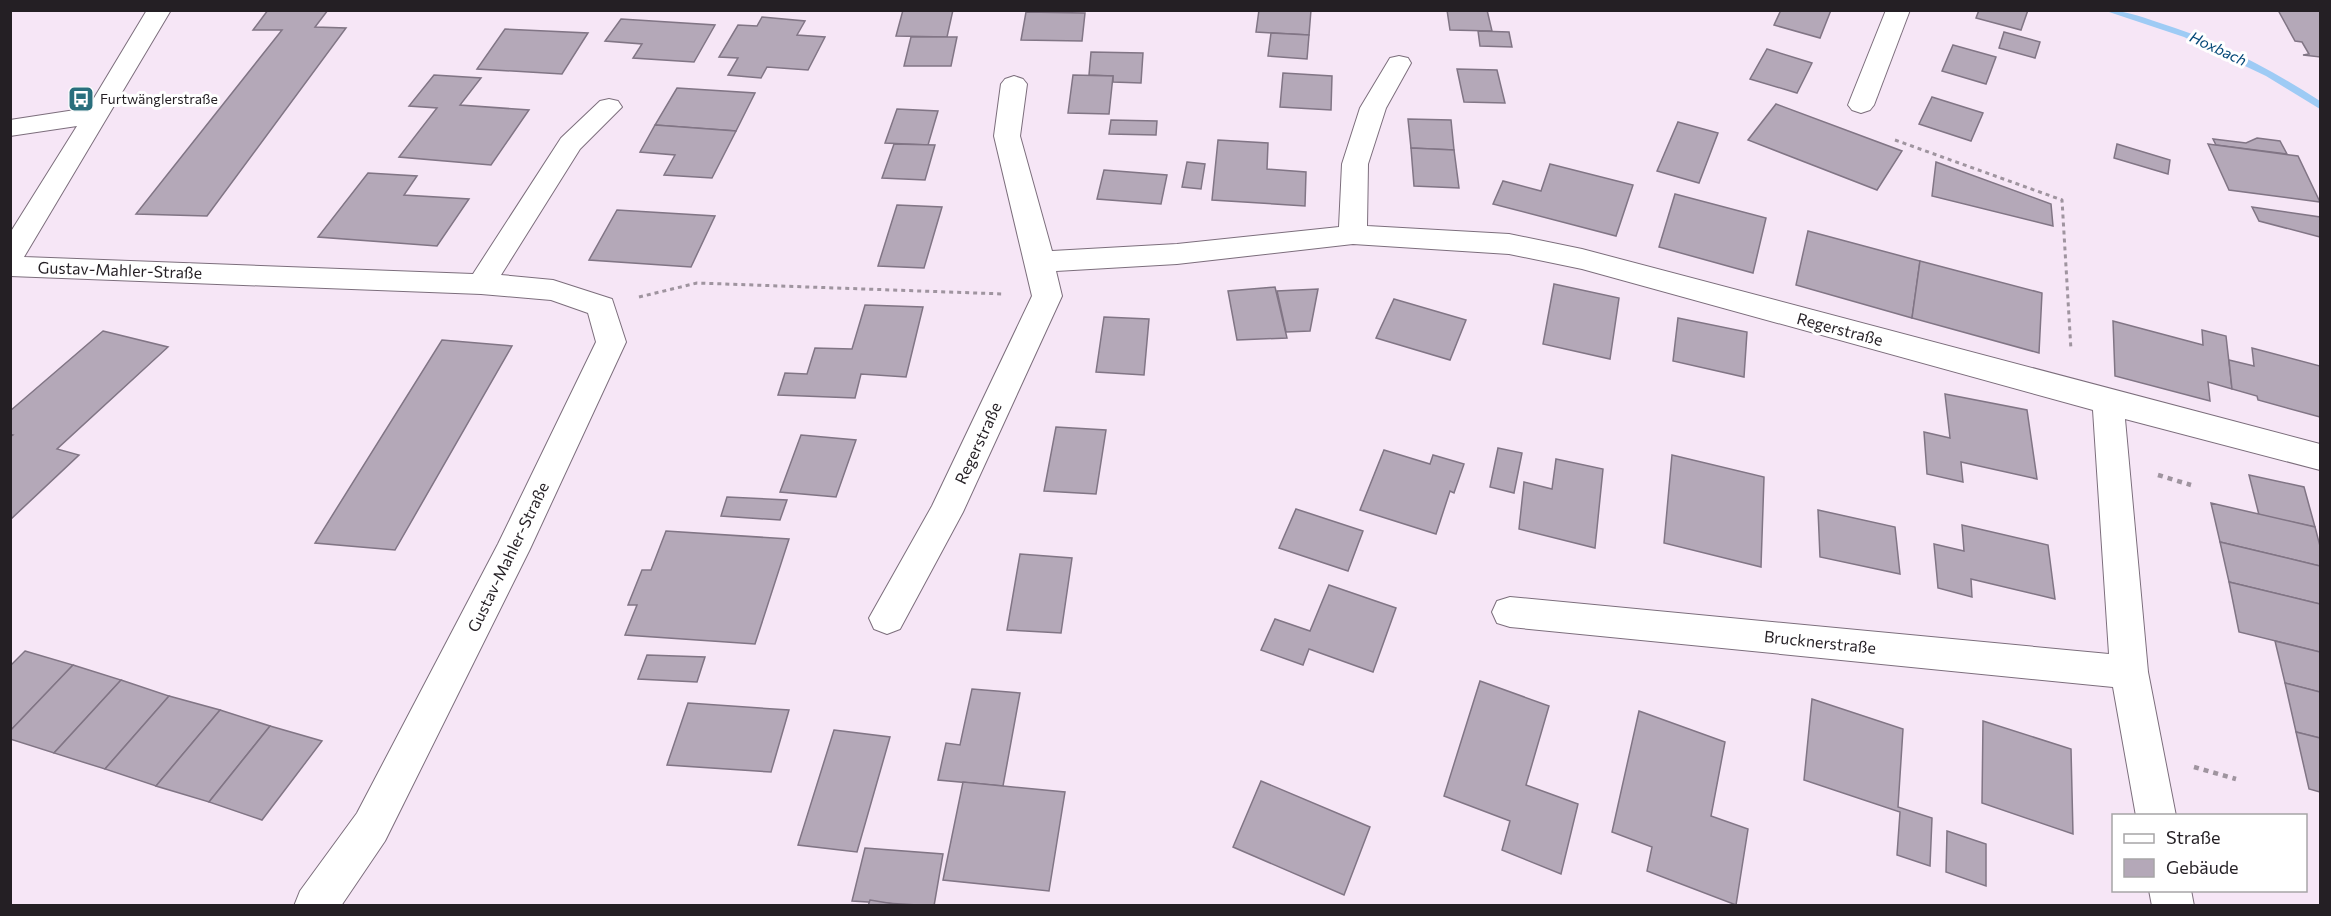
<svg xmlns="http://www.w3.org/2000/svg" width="2331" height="916" font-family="Commissioner,sans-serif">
<rect width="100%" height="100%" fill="#f6e6f6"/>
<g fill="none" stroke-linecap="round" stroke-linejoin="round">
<path fill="#9ecbf5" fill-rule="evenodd" d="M2103 10C2123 10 2139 16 2157 22 2216 40 2269 68 2320 101V109L2266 76 2184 37Z"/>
</g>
<g fill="#b4a8b8" stroke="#817585" stroke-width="1.5">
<polygon points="268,10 328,10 315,27 346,28 207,216 136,214 282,30 253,30"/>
<polygon points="903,10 953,10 947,37 896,36"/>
<polygon points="1259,10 1311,10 1309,35 1256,32"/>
<polygon points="1447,10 1487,10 1492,31 1450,30"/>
<polygon points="1781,10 1831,10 1820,38 1774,25"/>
<polygon points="1979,10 2028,10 2021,30 1976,18"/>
<polygon points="2278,10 2320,10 2320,57 2303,55 2309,54 2302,42 2295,41"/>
<polygon points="1026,12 1085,13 1082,41 1021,40"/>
<polygon points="762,17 805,21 797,35 825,37 808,70 767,67 761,78 728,75 738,58 719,57 738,25 757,26"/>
<polygon points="621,19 715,25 694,62 633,58 642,44 605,41"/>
<polygon points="505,29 588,33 562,74 477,69"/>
<polygon points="1478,31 1509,32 1512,47 1480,46"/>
<polygon points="2004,32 2040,42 2035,58 1999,48"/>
<polygon points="1271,33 1309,35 1307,59 1268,56"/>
<polygon points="911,37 957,37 951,66 904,66"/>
<polygon points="1953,45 1996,57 1986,84 1942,71"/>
<polygon points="1767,49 1812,63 1797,93 1750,79"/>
<polygon points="1091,52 1143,53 1141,83 1113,82 1113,76 1089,75"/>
<polygon points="1457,69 1497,70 1505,103 1464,102"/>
<polygon points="1283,73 1332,76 1331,110 1280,107"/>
<polygon points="434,75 481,78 460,105 529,110 491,165 399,157 437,108 409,106"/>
<polygon points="1073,75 1113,76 1109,114 1068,113"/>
<polygon points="677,88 755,93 736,131 655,125"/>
<polygon points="1932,97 1983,113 1971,141 1919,124"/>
<polygon points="1776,104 1902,151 1877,190 1748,140"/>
<polygon points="897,109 938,111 928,145 885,143"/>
<polygon points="1408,119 1451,120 1454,150 1411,148"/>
<polygon points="1111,120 1157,121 1156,135 1109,134"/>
<polygon points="1678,122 1718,133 1699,183 1657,171"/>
<polygon points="655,125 736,131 712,178 664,175 675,155 640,152"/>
<polygon points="2257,138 2280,141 2287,154 2216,145 2213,139 2246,143"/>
<polygon points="1218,140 1268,143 1267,169 1306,172 1305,206 1212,200"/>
<polygon points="894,144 935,145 925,180 882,178"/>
<polygon points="2117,144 2170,160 2168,174 2114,158"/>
<polygon points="2208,144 2298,156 2320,202 2229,190"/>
<polygon points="1411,148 1454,150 1459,188 1414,186"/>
<polygon points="1187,162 1205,164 1201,189 1182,187"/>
<polygon points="1936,162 2051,204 2053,226 1932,196"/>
<polygon points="1550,164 1633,185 1616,236 1493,204 1503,181 1541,191"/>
<polygon points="1104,170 1167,175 1161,204 1097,199"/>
<polygon points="368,173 417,176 404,195 469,199 437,246 318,237"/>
<polygon points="1675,194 1766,218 1753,273 1659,247"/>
<polygon points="897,205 942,207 924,268 878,266"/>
<polygon points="2252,207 2320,217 2320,237 2259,221"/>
<polygon points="617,210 715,216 691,267 589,260"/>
<polygon points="1808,231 1920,261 1912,318 1796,285"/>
<polygon points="1920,261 2042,293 2039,353 1912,318"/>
<polygon points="1554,284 1619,298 1610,359 1543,344"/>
<polygon points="1275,287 1287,338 1237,340 1228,291"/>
<polygon points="1318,289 1310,331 1286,332 1277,291"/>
<polygon points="1394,299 1466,320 1450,360 1376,338"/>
<polygon points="865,305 923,307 906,377 861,374 855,398 778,395 785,373 807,374 815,348 852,349"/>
<polygon points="1104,317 1149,319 1144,375 1096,372"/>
<polygon points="1678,318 1747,332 1744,377 1673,361"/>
<polygon points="2113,321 2203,345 2202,330 2226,336 2232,389 2208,382 2210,401 2115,376"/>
<polygon points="103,331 168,347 57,449 79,455 10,520 10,437 13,435 10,434 10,411"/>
<polygon points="442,340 512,346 395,550 315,543"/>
<polygon points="2252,348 2320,366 2320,417 2258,400 2257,396 2232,389 2229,360 2254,366"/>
<polygon points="1945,394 2027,410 2037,479 1961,462 1963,482 1927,474 1924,432 1950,438"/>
<polygon points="1056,427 1106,430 1096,494 1044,491"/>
<polygon points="801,435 856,440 836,497 780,492"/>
<polygon points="1498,448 1522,453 1514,493 1490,487"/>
<polygon points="1384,450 1430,464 1433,455 1464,464 1454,493 1450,491 1436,534 1360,510"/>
<polygon points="1672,455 1764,477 1761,567 1664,543"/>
<polygon points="1556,459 1603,469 1595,548 1519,529 1524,482 1552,489"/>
<polygon points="2249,475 2304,487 2315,527 2259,515"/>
<polygon points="727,497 787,500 780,520 721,516"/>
<polygon points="2211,503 2315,527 2320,546 2320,566 2220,542"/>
<polygon points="1296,509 1363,531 1348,571 1279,548"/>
<polygon points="1818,510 1895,527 1900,574 1820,557"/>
<polygon points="1962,525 2048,545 2055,599 1971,579 1972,597 1938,588 1934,544 1964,551"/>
<polygon points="666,531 789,539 755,644 625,635 637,605 628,605 642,570 651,570"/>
<polygon points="2220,542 2320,566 2320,604 2229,582"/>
<polygon points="1020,554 1072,558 1061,633 1007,630"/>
<polygon points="2229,582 2320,604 2320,652 2239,632"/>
<polygon points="1329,585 1396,608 1373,672 1309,649 1303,665 1261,650 1275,619 1310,631"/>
<polygon points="2275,641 2320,652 2320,692 2285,683"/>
<polygon points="25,651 73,665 10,731 10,666"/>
<polygon points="647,655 705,657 697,682 638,679"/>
<polygon points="73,665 121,680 54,753 10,739 10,731"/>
<polygon points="121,680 169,696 105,769 54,753"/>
<polygon points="1480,681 1549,706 1526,785 1578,804 1561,874 1502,850 1510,821 1444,796"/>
<polygon points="2285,683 2320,692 2320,738 2296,732"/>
<polygon points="972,689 1020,693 1003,786 938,780 946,743 960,745"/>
<polygon points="169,696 220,710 156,786 105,769"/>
<polygon points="1812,699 1903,729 1898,807 1932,818 1930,866 1897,855 1900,812 1804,780"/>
<polygon points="688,703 789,710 771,772 667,765"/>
<polygon points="220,710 270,726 209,802 156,786"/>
<polygon points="1639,711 1725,742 1711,816 1748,829 1736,905 1647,871 1652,847 1612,832"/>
<polygon points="1983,721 2071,749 2073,834 1982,803"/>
<polygon points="270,726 322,741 262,820 209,802"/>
<polygon points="834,730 890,737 857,852 798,845"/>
<polygon points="2296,732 2320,738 2320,792 2309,789"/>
<polygon points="1261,781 1370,827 1344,895 1233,847"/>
<polygon points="963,782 1065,792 1049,891 943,880"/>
<polygon points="1947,831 1986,844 1986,886 1946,872"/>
<polygon points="865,848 943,854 934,906 852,901"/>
<polygon points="870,900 906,906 868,906"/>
</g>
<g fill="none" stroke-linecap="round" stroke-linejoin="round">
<g stroke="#7c6e7c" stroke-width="2">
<g id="minor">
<polygon points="147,10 171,10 24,257 473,274 561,138 600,101 609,99 618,101 622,107 580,149 501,275 553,280 612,299 626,342 530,549 385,841 341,906 294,906 300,891 357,813 498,544 596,342 588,313 551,300 481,294 10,276 10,233 77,126 10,136 10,120 88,108"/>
<polygon points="1886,10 1910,10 1874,105 1870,110 1861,113 1852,110 1848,105"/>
<polygon points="1399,56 1408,58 1411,63 1386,108 1368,164 1367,226 1509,234 1582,249 2320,444 2320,470 2125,419 2148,672 2176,816 2136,816 2113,687 1510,627 1497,623 1492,612 1497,601 1510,597 2109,654 2093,410 1582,269 1509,254 1353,244 1177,264 1056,271 1062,296 963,512 900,629 887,634 874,629 869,618 932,506 1032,296 994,136 1001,84 1005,79 1014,76 1023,79 1027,84 1020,136 1052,251 1177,244 1339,227 1342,164 1360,108 1390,58"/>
<polygon points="2149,890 2191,890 2194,906 2152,906"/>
</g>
</g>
<g stroke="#9f949f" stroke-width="3" stroke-dasharray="4 4" stroke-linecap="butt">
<polyline points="1895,140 2062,200 2071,350"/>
<polyline points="639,297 697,283 1004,294"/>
</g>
<g stroke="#9f949f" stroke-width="4.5" stroke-dasharray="5 5" stroke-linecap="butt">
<polyline points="2158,475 2191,485"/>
<polyline points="2194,767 2236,779"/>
</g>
<use href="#minor" fill="#fff" fill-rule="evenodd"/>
</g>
<defs>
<g id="bus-square" transform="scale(1.35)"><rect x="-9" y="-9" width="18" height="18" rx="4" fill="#296f7d" stroke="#fff"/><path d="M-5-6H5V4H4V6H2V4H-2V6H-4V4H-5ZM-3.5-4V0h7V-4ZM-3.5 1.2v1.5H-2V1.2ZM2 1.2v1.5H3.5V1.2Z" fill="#fff"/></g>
</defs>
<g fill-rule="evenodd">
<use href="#bus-square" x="81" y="99"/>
</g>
<g text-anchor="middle" stroke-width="6" stroke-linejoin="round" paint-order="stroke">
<g font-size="14" fill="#241f24" stroke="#fff" text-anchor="start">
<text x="100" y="104">Furtwänglerstraße</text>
</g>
<g font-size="15" font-style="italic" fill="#034777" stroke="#fff">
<text transform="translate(2218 49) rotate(25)" y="5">Hoxbach</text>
</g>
<g font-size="16" fill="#241f24" stroke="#fff">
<text transform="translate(120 270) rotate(2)" y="6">Gustav-Mahler-Straße</text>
<text transform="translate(1840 329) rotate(15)" y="6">Regerstraße</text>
<text transform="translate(978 443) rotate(-65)" y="6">Regerstraße</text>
<text transform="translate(508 557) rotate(-64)" y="6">Gustav-Mahler-Straße</text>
<text transform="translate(1820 642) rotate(6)" y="6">Brucknerstraße</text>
</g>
</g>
<rect width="2331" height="916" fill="none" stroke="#241f24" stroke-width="24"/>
<rect x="2112" y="814" width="195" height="78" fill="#ffffff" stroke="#a7a5a7" stroke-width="1.5"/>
<rect x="2124" y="834" width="30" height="9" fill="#ffffff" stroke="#a7a5a7" stroke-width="1.5"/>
<text x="2166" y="844" font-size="18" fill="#241f24">Straße</text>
<rect x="2124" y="859" width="30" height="18" fill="#b4a8b8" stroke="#a7a5a7" stroke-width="1.5"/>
<text x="2166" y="874" font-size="18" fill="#241f24">Gebäude</text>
</svg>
